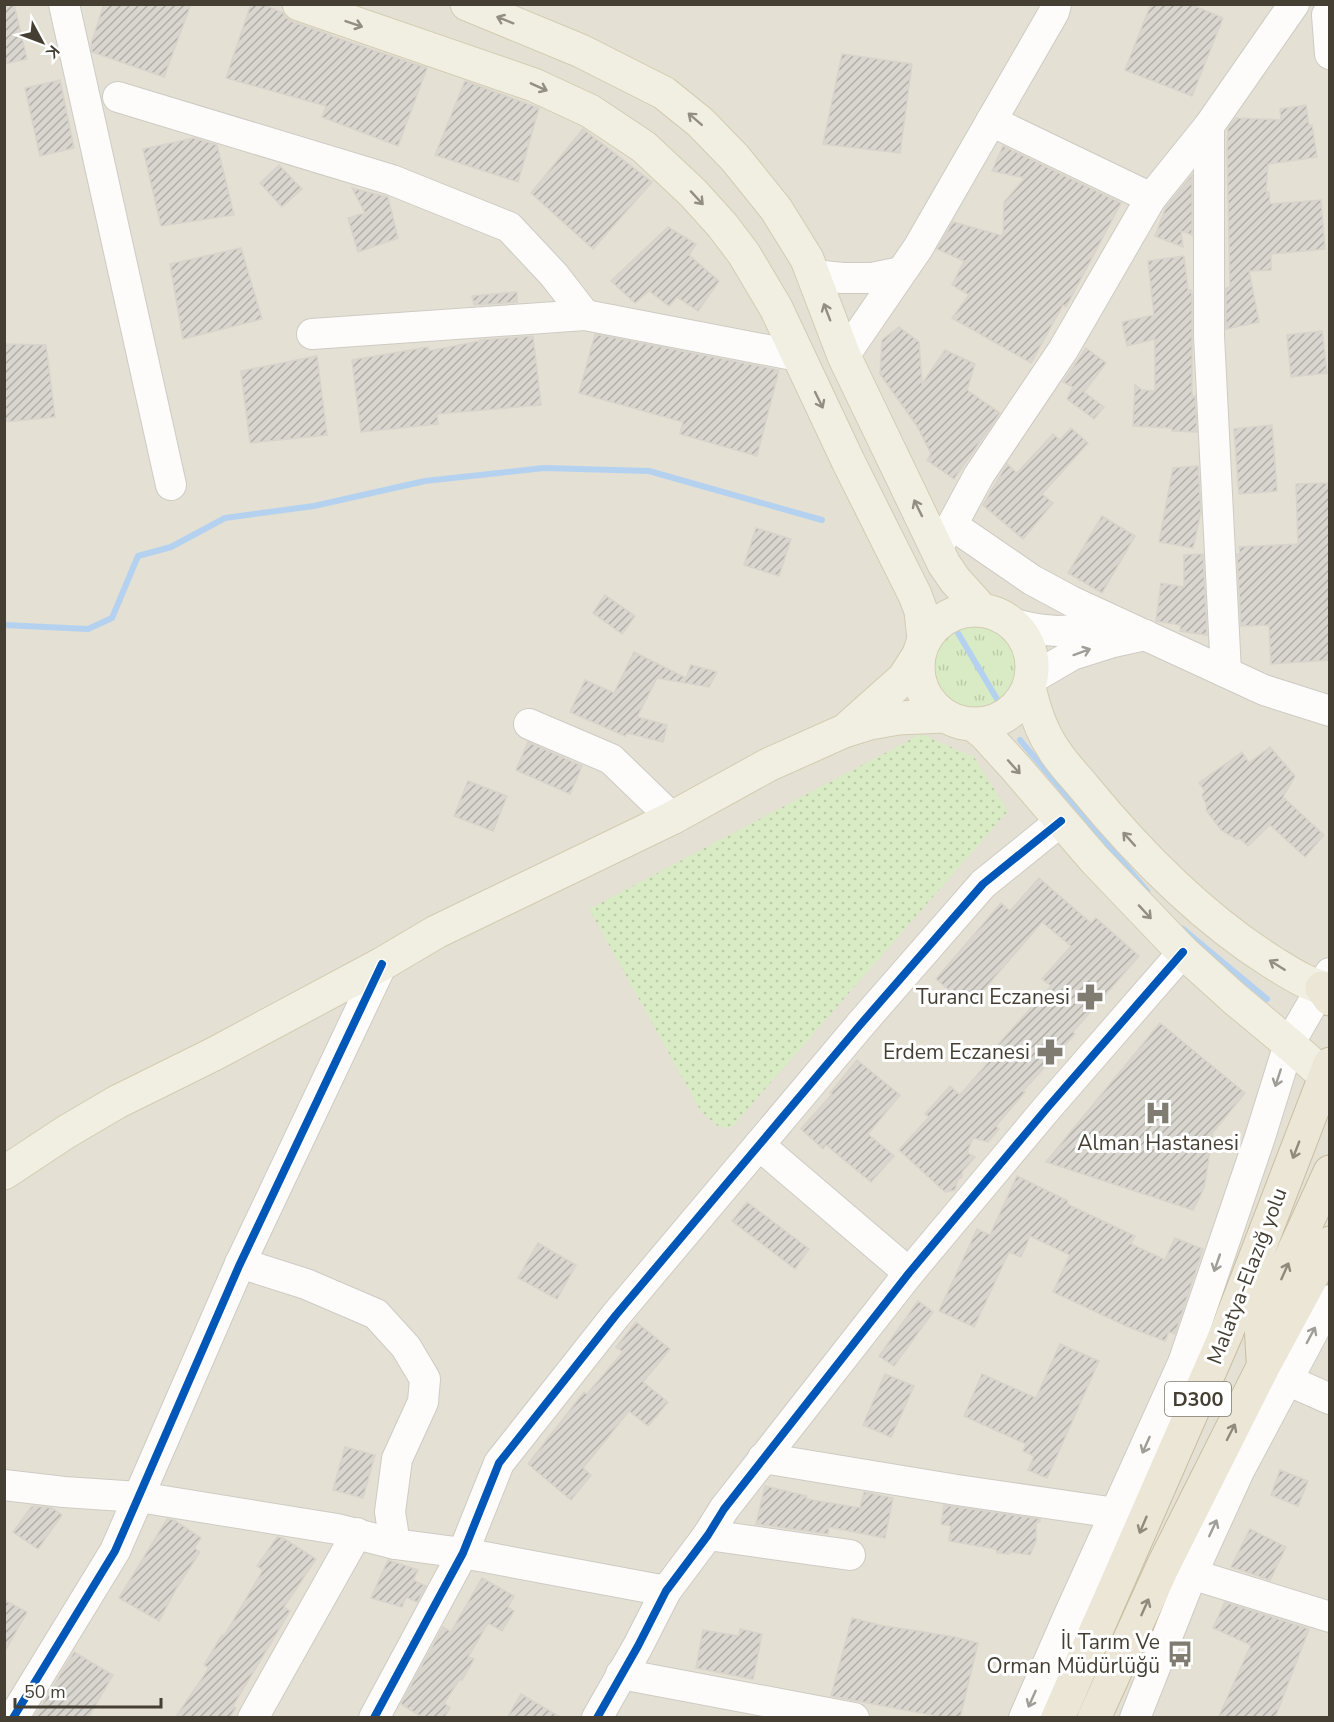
<svg xmlns="http://www.w3.org/2000/svg" width="1334" height="1722" font-family="'Nunito Sans',sans-serif">
<defs>
<pattern id="grass-tufts" width="24" height="20" patternUnits="userSpaceOnUse" patternTransform="scale(1.5)"><rect width="24" height="20" fill="#d9ebc4"/><path d="M3 7l-1-3M5 7V3M7 7l1-3M15 17l-1-3M17 17v-4M19 17l1-3" fill="none" stroke="#bccba9"/></pattern>
<pattern id="park-dots" width="8" height="8" patternUnits="userSpaceOnUse" patternTransform="scale(1.5)"><rect width="8" height="8" fill="#d9ebc4"/><path d="M2 2h.1M6 6h.1" fill="none" stroke="#bccba9" stroke-width="1.8" stroke-linecap="round"/></pattern>
<pattern id="building-hatch" width="6" height="6" patternUnits="userSpaceOnUse" patternTransform="scale(1.5)"><rect width="6" height="6" fill="#d9d6cf"/><path d="M-1 1l2-2M0 6l6-6M5 7l2-2" fill="none" stroke="#b2afa9"/></pattern>
</defs>
<rect width="100%" height="100%" fill="#f0ede6"/>
<polygon fill="#e4e0d3" points="5,5 1329,5 1329,1717 5,1718"/>
<circle fill="url(#grass-tufts)" cx="977" cy="667" r="42"/>
<polygon fill="url(#park-dots)" points="921,734 974,757 1008,811 731,1128 718,1126 702,1113 589,909"/>
<g fill="none" stroke-linecap="round" stroke-linejoin="round">
<g stroke="#b4d2f0" stroke-width="6">
<polyline points="4,625 88,629 112,618 138,556 171,547 225,518 314,506 425,481 544,468 649,471 822,520"/>
<polyline points="958,633 997,699"/>
<polyline points="1020,740 1147,891"/>
<polyline points="1183,929 1267,999"/>
</g>
</g>
<g fill="url(#building-hatch)" stroke="#d8d4cc" stroke-width="1.5">
<polygon points="4,4 14,4 27,59 4,64"/>
<polygon points="104,4 191,4 164,77 92,52 91,44"/>
<polygon points="251,4 262,4 283,13 285,17 293,22 331,35 331,36 427,68 398,146 322,117 326,106 226,78"/>
<polygon points="1151,4 1190,4 1223,18 1192,96 1125,70"/>
<polygon points="842,54 912,64 900,153 823,144"/>
<polygon points="60,80 74,148 40,156 25,88"/>
<polygon points="465,81 539,108 518,182 435,155"/>
<polygon points="1306,105 1309,126 1312,125 1317,157 1268,164 1266,192 1269,192 1270,204 1321,200 1325,249 1271,254 1271,270 1249,271 1259,322 1226,329 1226,288 1230,287 1227,150 1228,128 1236,118 1281,120 1280,109"/>
<polygon points="583,129 652,182 593,249 531,193"/>
<polygon points="194,138 217,145 234,215 161,226 143,149"/>
<polygon points="1003,146 1121,203 1066,307 1063,305 1031,363 952,318 969,295 952,285 964,261 937,249 953,222 1003,236 1004,202 1025,178 992,171"/>
<polygon points="279,165 302,189 282,207 260,183"/>
<polygon points="1192,175 1192,235 1181,231 1183,247 1155,236 1166,207"/>
<polygon points="352,188 388,197 398,238 358,252 348,218 365,213"/>
<polygon points="668,227 696,244 689,255 719,281 698,311 677,297 669,306 649,291 635,303 611,281"/>
<polygon points="241,248 262,319 183,339 170,264"/>
<polygon points="1184,256 1188,290 1191,290 1192,295 1192,396 1195,396 1197,432 1172,431 1172,428 1133,426 1135,385 1142,390 1155,391 1155,339 1127,346 1122,322 1154,315 1148,261"/>
<polygon points="517,292 517,302 474,305 472,296"/>
<polygon points="899,327 919,342 922,384 945,350 975,364 967,390 1000,413 954,479 927,460 931,454 917,426 880,374 882,340"/>
<polygon points="1322,331 1327,373 1291,377 1287,335"/>
<polygon points="595,334 779,370 757,456 680,434 683,422 579,393"/>
<polygon points="533,336 541,405 437,414 438,424 361,432 352,360 428,347 429,351 480,341 480,340"/>
<polygon points="4,344 46,345 55,417 4,422"/>
<polygon points="1086,348 1106,363 1084,392 1104,407 1094,419 1067,399 1073,387 1063,382"/>
<polygon points="317,356 327,435 250,443 241,371"/>
<polygon points="1272,425 1277,491 1239,494 1234,429"/>
<polygon points="1071,428 1088,443 1042,494 1053,503 1023,539 983,505 1007,464 1017,473 1053,434 1060,440"/>
<polygon points="1198,466 1201,512 1193,548 1159,542 1173,468"/>
<polygon points="1329,483 1329,660 1271,664 1269,625 1241,626 1237,554 1240,554 1239,547 1298,544 1296,484"/>
<polygon points="1102,516 1135,536 1102,593 1068,573"/>
<polygon points="756,528 791,539 779,576 744,565"/>
<polygon points="1203,554 1207,635 1180,631 1181,625 1156,621 1161,583 1184,587 1184,555"/>
<polygon points="605,595 635,616 622,634 593,613"/>
<polygon points="634,652 686,678 691,665 717,672 709,687 657,678 637,717 667,725 663,742 627,733 625,736 570,712 585,680 614,693"/>
<polygon points="528,742 582,766 570,794 516,770"/>
<polygon points="1270,747 1295,776 1283,797 1324,835 1305,857 1270,825 1248,846 1240,839 1236,839 1221,830 1206,810 1207,806 1202,795 1205,791 1199,783 1242,752 1249,763"/>
<polygon points="468,781 507,796 493,831 454,816"/>
<polygon points="1039,878 1091,923 1096,918 1139,956 1073,1032 1075,1034 1023,1091 1025,1092 996,1126 999,1129 988,1142 973,1138 967,1153 975,1157 962,1172 962,1177 958,1179 955,1190 945,1192 899,1150 929,1117 925,1114 950,1086 960,1095 997,1052 994,1049 1051,986 1042,979 1071,946 1042,922 969,1007 936,979 1001,903 1010,911"/>
<polygon points="1160,1023 1245,1093 1213,1132 1204,1188 1193,1210 1046,1162"/>
<polygon points="857,1060 900,1095 868,1134 894,1156 871,1182 826,1145 823,1149 801,1129 832,1094 830,1093"/>
<polygon points="1017,1176 1068,1201 1067,1204 1135,1236 1131,1244 1165,1260 1175,1238 1203,1249 1175,1334 1169,1332 1165,1341 1126,1326 1053,1292 1070,1255 1030,1236 1021,1257 1009,1252 974,1327 939,1311 977,1229 990,1235"/>
<polygon points="747,1202 809,1249 795,1269 732,1221"/>
<polygon points="538,1243 576,1265 557,1299 518,1278"/>
<polygon points="918,1301 933,1312 894,1366 879,1356"/>
<polygon points="636,1322 670,1349 643,1382 668,1402 648,1426 629,1411 583,1468 591,1475 571,1500 528,1464 584,1392 587,1394 623,1352 616,1347"/>
<polygon points="1060,1344 1099,1361 1047,1478 1028,1470 1034,1456 1023,1451 1026,1444 964,1416 982,1374 1036,1398"/>
<polygon points="885,1374 914,1386 891,1437 863,1425"/>
<polygon points="345,1447 375,1455 363,1498 333,1490"/>
<polygon points="1280,1470 1308,1481 1298,1506 1271,1495"/>
<polygon points="765,1486 807,1496 806,1499 860,1508 864,1492 893,1498 885,1538 829,1527 828,1534 756,1524"/>
<polygon points="944,1505 1040,1519 1040,1522 1036,1523 1036,1541 1030,1555 1012,1552 1009,1554 997,1553 996,1549 949,1541 951,1526 941,1524"/>
<polygon points="32,1506 52,1508 62,1515 38,1549 13,1532"/>
<polygon points="167,1519 174,1520 201,1538 194,1548 200,1552 176,1589 159,1621 119,1598"/>
<polygon points="1250,1529 1286,1547 1270,1580 1231,1567"/>
<polygon points="277,1537 283,1538 316,1559 284,1607 290,1611 233,1706 236,1708 229,1718 175,1718 209,1668 204,1665 222,1635 224,1636 263,1570 257,1566"/>
<polygon points="388,1560 418,1570 413,1580 426,1586 417,1602 406,1597 402,1607 371,1598"/>
<polygon points="482,1578 514,1596 508,1607 514,1611 502,1631 488,1623 468,1657 474,1659 462,1680 460,1679 444,1703 450,1708 444,1718 423,1718 401,1704 443,1627 451,1632"/>
<polygon points="4,1600 27,1612 4,1653"/>
<polygon points="1225,1602 1309,1629 1275,1718 1218,1718 1251,1645 1213,1628"/>
<polygon points="852,1618 879,1625 955,1637 978,1643 960,1718 947,1718 831,1696"/>
<polygon points="740,1629 762,1634 753,1679 696,1668 703,1630 739,1636"/>
<polygon points="74,1652 113,1675 88,1718 34,1718"/>
<polygon points="521,1694 562,1718 507,1718"/>
</g>
<g fill="none" stroke-linecap="round" stroke-linejoin="round">
<g stroke="#cecbc4" stroke-width="32">
<g id="minor">
<polyline points="64,4 171,485"/>
<polyline points="1327,15 1330,54"/>
<polyline points="118,97 392,180 509,227 554,275 585,315"/>
<polyline points="991,121 1151,198"/>
<polyline points="1209,126 1209,336 1226,672"/>
<polyline points="813,275 843,278 872,278 901,272"/>
<polyline points="312,334 585,315 798,356"/>
<polyline points="844,356 918,248 1054,12 1056,4"/>
<polyline points="952,525 1032,580 1071,601 1264,690 1330,711"/>
<polyline points="937,547 952,525 979,475 1063,350 1151,198 1209,126 1294,4"/>
<path d="M1014 624C1032 628 1051 633 1070 630 1082 628 1094 621 1105 617"/>
<polyline points="1031,679 1072,655 1113,642 1145,635"/>
<polyline points="529,724 611,759 672,818"/>
<polyline points="759,1145 909,1273"/>
<polyline points="240,1263 306,1284 376,1314 406,1347 425,1379 423,1402 397,1459 390,1512 395,1544"/>
<polyline points="1270,1370 1287,1380 1330,1399"/>
<polyline points="763,1458 957,1490 1116,1513"/>
<polyline points="4,1485 64,1492 139,1497 337,1529 395,1544 463,1553 666,1591"/>
<polyline points="708,1535 850,1555"/>
<polyline points="1172,1568 1330,1617"/>
<polyline points="621,1674 854,1718"/>
<polyline points="13,1718 115,1551 239,1266 382,964"/>
<polyline points="253,1718 357,1533"/>
<polyline points="374,1718 463,1553 499,1463 616,1315 860,1025 983,884 1061,821"/>
<polyline points="597,1718 638,1646 666,1591 708,1535 724,1509 909,1273 1048,1107 1183,952"/>
<polyline points="1024,1718 1069,1615 1183,1363 1260,1137 1289,1044 1330,973"/>
<polyline points="1135,1718 1192,1574 1239,1471 1330,1300"/>
</g>
</g>
<g stroke="#d3ccb2" stroke-width="35">
<g id="major">
<polyline points="299,4 534,85 590,111 644,147 693,193 722,225 744,254 776,308 848,461 915,595 921,611 924,640"/>
<polyline points="467,4 581,51 664,93 700,122 735,158 776,209 807,259 844,356 944,564 955,580 982,610"/>
<circle cx="975" cy="667" r="57"/>
<path d="M1029 687C1034 710 1041 731 1054 750 1062 763 1073 774 1083 786 1137 852 1199 916 1272 962 1290 973 1309 986 1330 989"/>
<polyline points="974,725 984,733 1015,767 1095,860 1183,952 1235,999 1289,1044 1330,1080"/>
<polyline points="850,726 904,678 918,656"/>
<polyline points="4,1173 66,1132 117,1102 214,1054 382,964 436,932 672,818 768,765 844,731 870,723 898,718 944,716"/>
</g>
</g>
<g stroke="#c9bda0" stroke-width="35">
<g id="highway">
<polyline points="1322,988 1330,999"/>
<polyline points="1263,1359 1261,1323 1330,1172"/>
<polyline points="1058,1718 1226,1334 1330,1064"/>
<polyline points="1094,1718 1163,1566 1263,1367 1330,1243"/>
</g>
</g>
<use href="#minor" stroke="#fdfcfb" stroke-width="30"/>
<use href="#major" stroke="#f1eee2" stroke-width="33"/>
<use href="#highway" stroke="#ece6d7" stroke-width="33"/>
<g stroke="#fff" stroke-width="11">
<g id="cycleway">
<polyline points="13,1718 115,1551 239,1266 382,964"/>
<polyline points="374,1718 463,1553 499,1463 616,1315 860,1025 983,884 1061,821"/>
<polyline points="597,1718 638,1646 666,1591 708,1535 724,1509 909,1273 1048,1107 1183,952"/>
</g>
</g>
<use href="#cycleway" stroke="#0057b8" stroke-width="8"/>
</g>
<defs><path id="oneway-shaft" d="M-6 0H5M1.5-3L5.5 0L1.5 3" fill="none" stroke-width="1.6" stroke-linecap="round" stroke-linejoin="round" transform="scale(1.5)"/></defs>
<g stroke="#928e82">
<use href="#oneway-shaft" transform="translate(505 20) rotate(-158)"/>
<use href="#oneway-shaft" transform="translate(354 24) rotate(19)"/>
<use href="#oneway-shaft" transform="translate(539 87) rotate(24)"/>
<use href="#oneway-shaft" transform="translate(695 119) rotate(-139)"/>
<use href="#oneway-shaft" transform="translate(697 198) rotate(47)"/>
<use href="#oneway-shaft" transform="translate(827 312) rotate(-111)"/>
<use href="#oneway-shaft" transform="translate(819 400) rotate(64)"/>
<use href="#oneway-shaft" transform="translate(918 508) rotate(-116)"/>
<use href="#oneway-shaft" transform="translate(1014 767) rotate(48)"/>
<use href="#oneway-shaft" transform="translate(1129 839) rotate(-132)"/>
<use href="#oneway-shaft" transform="translate(1145 912) rotate(47)"/>
<use href="#oneway-shaft" transform="translate(1277 965) rotate(-148)"/>
</g>
<g stroke="#a19e97">
<use href="#oneway-shaft" transform="translate(1082 652) rotate(-20)"/>
<use href="#oneway-shaft" transform="translate(1278 1078) rotate(108)"/>
<use href="#oneway-shaft" transform="translate(1217 1263) rotate(109)"/>
<use href="#oneway-shaft" transform="translate(1311 1335) rotate(-62)"/>
<use href="#oneway-shaft" transform="translate(1146 1445) rotate(114)"/>
<use href="#oneway-shaft" transform="translate(1213 1528) rotate(-65)"/>
<use href="#oneway-shaft" transform="translate(1032 1699) rotate(114)"/>
</g>
<g stroke="#908a7d">
<use href="#oneway-shaft" transform="translate(1296 1150) rotate(111)"/>
<use href="#oneway-shaft" transform="translate(1285 1271) rotate(-66)"/>
<use href="#oneway-shaft" transform="translate(1231 1432) rotate(-63)"/>
<use href="#oneway-shaft" transform="translate(1143 1525) rotate(113)"/>
<use href="#oneway-shaft" transform="translate(1145 1607) rotate(-66)"/>
</g>
<defs>
<g id="pharmacy-bare" transform="scale(2.07)"><path d="M-2-6h4v4h4v4h-4v4h-4v-4h-4v-4h4Z" fill="#817c72" stroke="#fff" stroke-width="2.5" paint-order="stroke"/></g>
<g id="hospital-bare" transform="scale(2.07)"><path d="M-5-5h3v3.5h4V-5h3V5h-3V1.5h-4V5h-3Z" fill="#817c72" stroke="#fff" stroke-width="2.5" paint-order="stroke"/></g>
<g id="bus-bare" transform="scale(2.07)"><path d="M-5-6H5V4H4V6H2V4H-2V6H-4V4H-5ZM-3.5-4V0h7V-4ZM-3.5 1.2v1.5H-2V1.2ZM2 1.2v1.5H3.5V1.2Z" fill="#817c72" stroke="#fff" stroke-width="2.5" paint-order="stroke"/></g>
</defs>
<g fill-rule="evenodd">
<use href="#pharmacy-bare" x="1090" y="997"/>
<use href="#pharmacy-bare" x="1050" y="1052"/>
<use href="#hospital-bare" x="1158" y="1113"/>
<use href="#bus-bare" x="1180" y="1654"/>
</g>
<g text-anchor="middle" stroke-width="6" stroke-linejoin="round" paint-order="stroke">
<rect fill="#fff" stroke="#7d7970" stroke-width="1.5" x="1165" y="1382" width="66" height="34" rx="4.5"/>
<g font-size="20" font-weight="bold" fill="#453f33">
<text x="1198" y="1406">D300</text>
</g>
<g font-size="21" fill="#453f33" stroke="#fff" text-anchor="end">
<text x="1070" y="1004">Turancı Eczanesi</text>
<text x="1030" y="1059">Erdem Eczanesi</text>
<text x="1158" y="1150" text-anchor="middle">Alman Hastanesi</text>
<text x="1160" y="1649">İl Tarım Ve<tspan x="1160" dy="24">Orman Müdürlüğü</tspan></text>
</g>
<g font-size="21" fill="#453f33" stroke="#fff">
<text transform="translate(1247 1276) rotate(-69)" y="7">Malatya-Elazığ yolu</text>
</g>
</g>
<rect width="1334" height="1722" fill="none" stroke="#453f33" stroke-width="12"/>
<g transform="translate(42 42) rotate(131)" stroke="#ffffff" stroke-width="4.5" paint-order="stroke">
<path d="M0-4.5L10 22L0 15L-10 22Z" fill="#453f33"/>
<text y="-9" font-size="16" font-weight="bold" text-anchor="middle" fill="#453f33">K</text>
</g>
<path d="M15 1698v9h146v-9" fill="none" stroke="#453f33" stroke-width="3"/>
<text x="24" y="1698" font-size="18" fill="#453f33" stroke="#ffffff" stroke-width="4.5" paint-order="stroke">50 m</text>
</svg>
